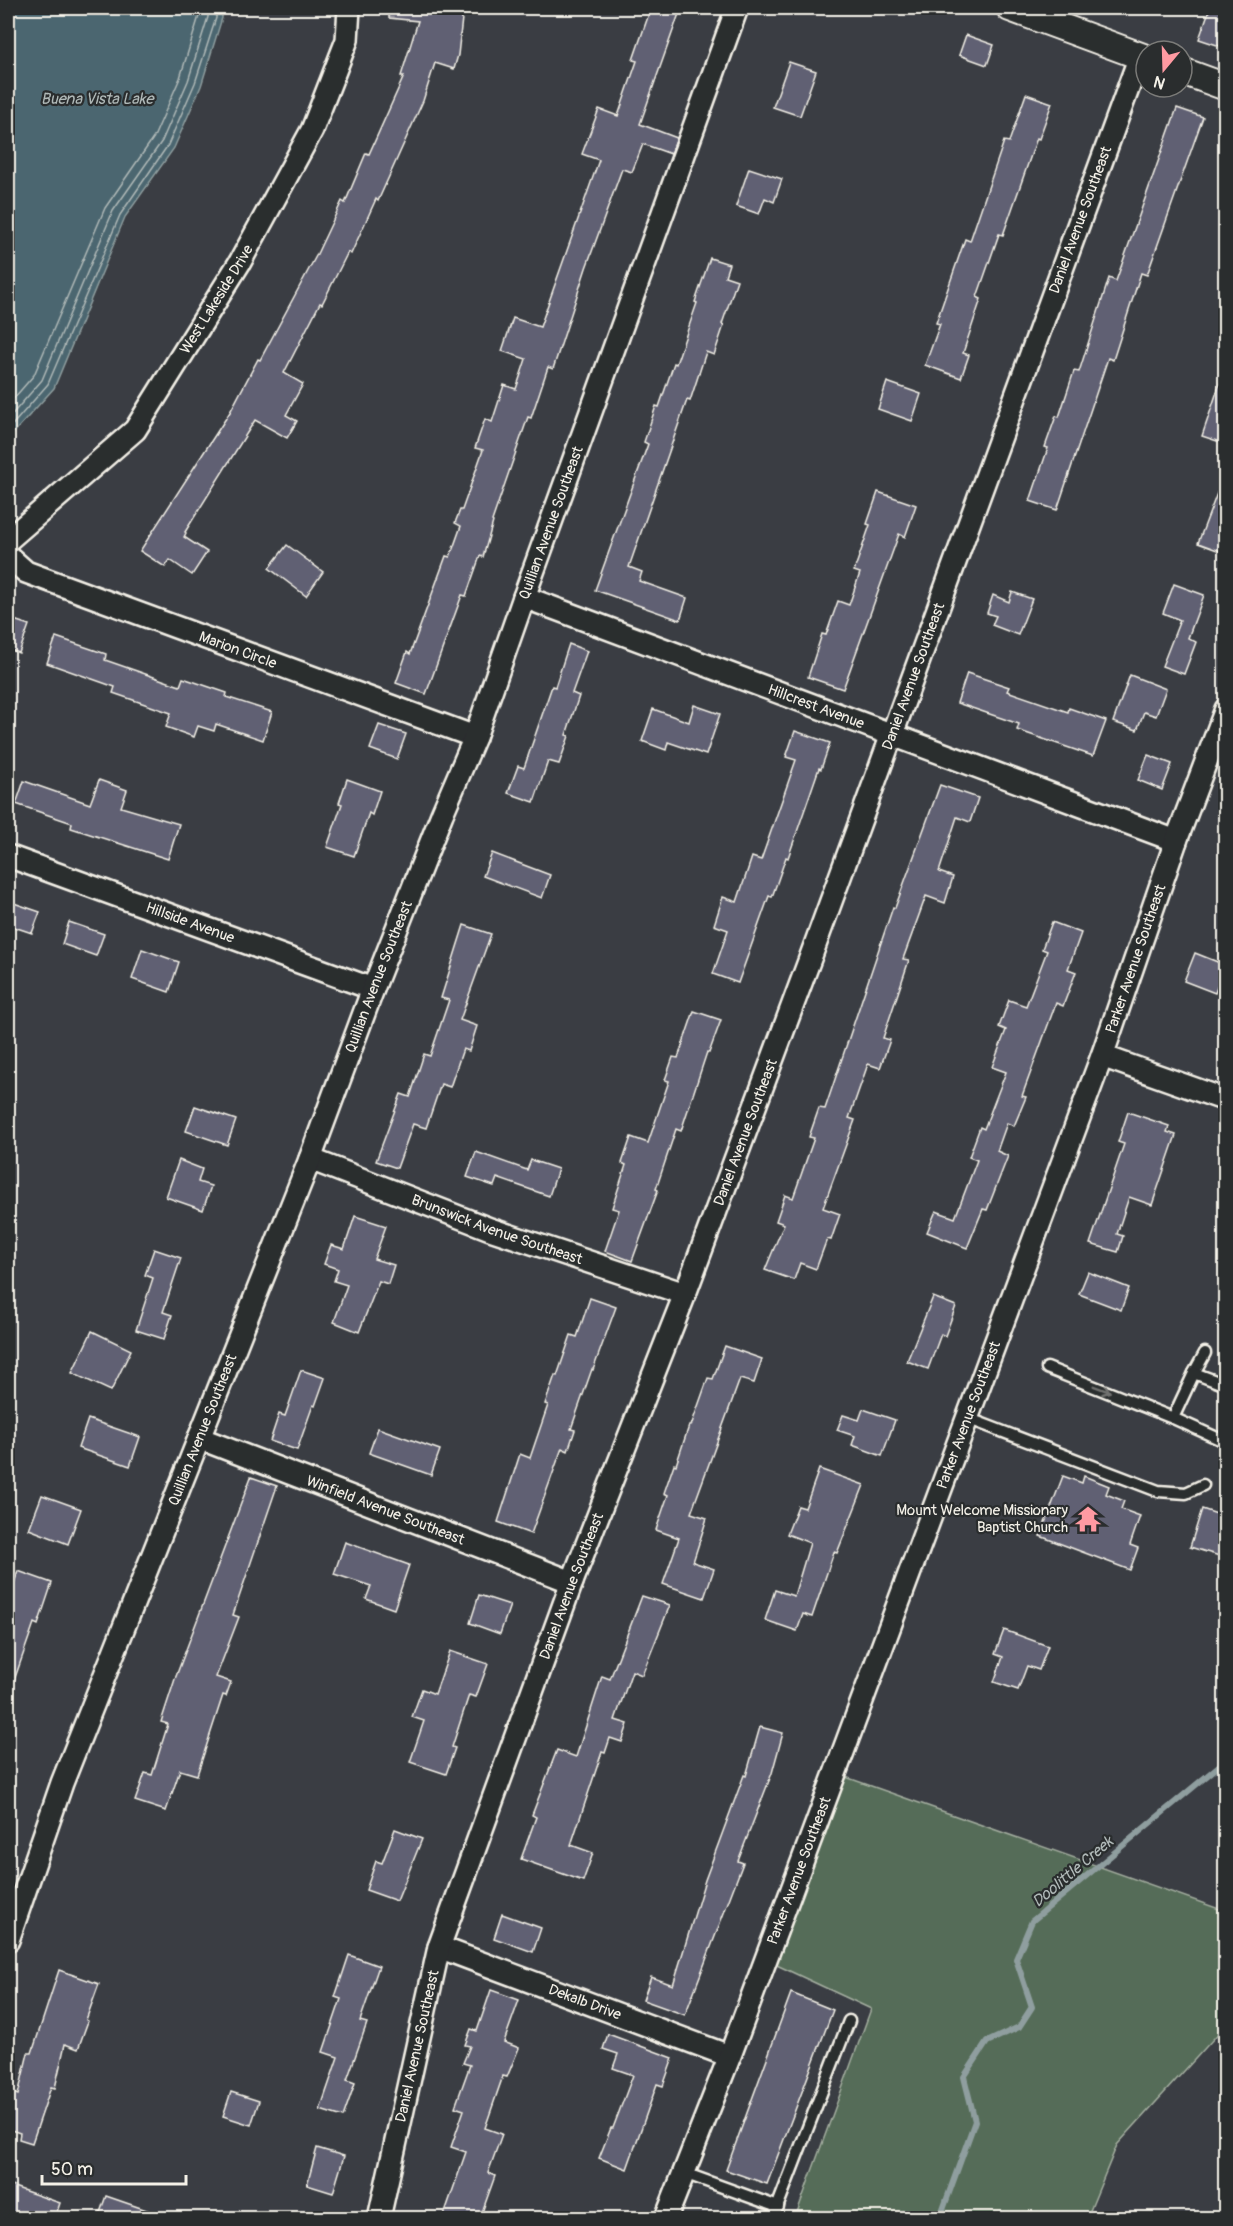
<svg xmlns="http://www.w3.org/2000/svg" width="1233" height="2226" font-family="Pangolin,sans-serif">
<rect width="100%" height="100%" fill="#3a3d43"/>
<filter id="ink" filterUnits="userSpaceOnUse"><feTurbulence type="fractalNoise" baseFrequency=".0167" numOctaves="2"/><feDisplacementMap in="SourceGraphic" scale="12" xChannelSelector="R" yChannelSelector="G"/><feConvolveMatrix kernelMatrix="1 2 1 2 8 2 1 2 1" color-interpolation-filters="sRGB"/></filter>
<g filter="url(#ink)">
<polygon fill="#556c58" stroke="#a4aea0" stroke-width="1.5" points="840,1775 1225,1911 1225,2026 1117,2145 1087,2218 795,2218 871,2009 766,1960"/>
<polygon fill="#4b666f" stroke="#8f9e9f" stroke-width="1.5" points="8,8 222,8 222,18 201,86 174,148 125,217 54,388 8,439"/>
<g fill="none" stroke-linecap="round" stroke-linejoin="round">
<g stroke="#b0b9b8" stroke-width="1.5">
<polyline points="8,405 34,375 105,208 154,137 180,78 199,16 199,8"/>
<polyline points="8,419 42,380 113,211 162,141 188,81 208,17 208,8"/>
<polyline points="8,430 48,384 120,215 168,145 195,83 216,18 216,8"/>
</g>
<polyline stroke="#8f9e9f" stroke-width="6" points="940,2218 975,2121 964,2077 987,2042 1019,2027 1032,2007 1016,1959 1032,1921 1226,1760"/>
</g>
<g fill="#616173" stroke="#f4f1e8" stroke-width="1.5">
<polygon points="389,8 463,9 458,55 454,69 435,63 423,101 378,201 376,199 351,254 348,252 322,304 320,303 284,373 303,384 286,415 297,421 287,438 255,420 185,532 186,533 184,537 207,552 192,575 170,560 165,567 140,551 230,412 258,359 260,360 316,256 342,201 345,203 366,153 369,154 404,76 401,76 418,21 389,18"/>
<polygon points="651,8 681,8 640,124 677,138 671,154 643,144 632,172 622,169 586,268 553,369 548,367 531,418 528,417 492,521 493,522 483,557 480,556 466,596 462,595 426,694 396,683 407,652 410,654 446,556 450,557 461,526 455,523 460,510 462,510 483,450 475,448 485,419 492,422 504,385 516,389 526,359 502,351 513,318 540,327 599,160 582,154 599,109 618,116 637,61 633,60"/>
<polygon points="1210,8 1226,8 1226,48 1199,39"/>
<polygon points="966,35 994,45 987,65 959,55"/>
<polygon points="789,62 816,71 800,116 773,107"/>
<polygon points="1026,94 1052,103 1039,139 1037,138 1003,235 999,234 977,297 981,299 963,353 969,355 961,378 925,365 940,324 936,323 965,239 970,241 1004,141 1009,142"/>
<polygon points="1177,108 1203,117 1147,275 1141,273 1113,360 1108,358 1057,510 1030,501 1048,448 1045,447 1056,416 1059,417 1074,371 1079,372 1109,278 1116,281"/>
<polygon points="749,168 782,179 774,202 765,198 759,214 736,206"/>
<polygon points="710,258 729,264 725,276 737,280 722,324 724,325 714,355 706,352 690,401 687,400 629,567 642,572 639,581 687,598 680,620 595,590 648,444 644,442 656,406 659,407 674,363 676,364 697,303 695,302"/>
<polygon points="1223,374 1226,374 1226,444 1202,436"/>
<polygon points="887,382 921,394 912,421 878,409"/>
<polygon points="1224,475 1226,536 1220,551 1198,543"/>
<polygon points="878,492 916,505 905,537 899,534 843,689 808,677 822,634 826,635 838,601 849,605 860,573 854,571 870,525 867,524"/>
<polygon points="287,545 323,572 306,596 269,568"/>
<polygon points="1174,584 1204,595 1188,638 1196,642 1184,674 1162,666 1180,620 1163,613"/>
<polygon points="1012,592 1032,599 1018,635 992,625 996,616 987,613 993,595 1009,602"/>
<polygon points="8,618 29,625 19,653 8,649"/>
<polygon points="56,637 106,654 105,660 180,686 183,678 227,693 226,697 272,712 263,740 216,724 214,731 198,726 194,737 166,727 171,713 113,693 115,687 47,663"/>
<polygon points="569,644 587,651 572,693 579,696 566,735 569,736 559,764 548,761 534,802 508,793 518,766 524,768 552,686 555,687"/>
<polygon points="967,673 1009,687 1007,691 1068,712 1069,708 1106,721 1093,756 1017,730 1019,724 957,703"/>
<polygon points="1130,675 1166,689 1156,716 1144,712 1137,730 1113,722"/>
<polygon points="694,705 720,714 706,755 668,742 666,750 642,741 653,709 689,722"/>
<polygon points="379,725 406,734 397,759 370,749"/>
<polygon points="795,731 830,743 821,769 819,768 788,858 786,857 772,897 769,896 738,983 713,974 728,930 714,925 723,897 737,902 752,857 761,860 796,760 786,757"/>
<polygon points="1148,755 1172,764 1162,790 1138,780"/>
<polygon points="347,779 380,791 372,815 369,813 354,856 327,847 342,804 339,803"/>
<polygon points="99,780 127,790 121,807 179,824 168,859 71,828 72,823 16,804 24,781 90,804"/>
<polygon points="940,785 978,798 970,822 957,817 939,872 953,877 945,903 926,896 903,959 909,960 883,1038 890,1040 880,1068 868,1064 849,1118 855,1120 823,1208 840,1214 831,1240 827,1239 816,1269 800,1263 794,1280 765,1270 784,1224 776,1221 785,1195 793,1198 814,1138 809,1137 819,1108 825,1109 893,907 895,908"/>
<polygon points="492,853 550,875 542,898 483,876"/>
<polygon points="8,901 40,912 32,933 8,925"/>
<polygon points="69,922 104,934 96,956 62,944"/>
<polygon points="1052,922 1081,933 1068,969 1076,972 1063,1006 1056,1003 1022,1096 1026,1097 1014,1126 1007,1123 997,1151 1008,1156 987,1210 983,1209 967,1248 927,1232 936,1211 955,1218 977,1160 969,1157 980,1127 984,1129 1006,1072 992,1067 1006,1030 999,1027 1009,1000 1026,1006 1047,951 1042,949"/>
<polygon points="464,925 491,934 460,1020 477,1026 469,1051 463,1049 450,1087 441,1084 426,1128 413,1124 397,1168 376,1161 401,1094 410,1097 424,1054 430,1056 449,1000 441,998"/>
<polygon points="142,949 179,962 169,992 132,979"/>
<polygon points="1195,953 1225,965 1215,993 1184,981"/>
<polygon points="694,1011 721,1020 709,1053 707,1052 681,1131 676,1129 656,1189 658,1190 632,1261 605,1251 619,1210 612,1208 626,1165 622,1163 631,1137 648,1143 669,1081 665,1080 673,1057 678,1058"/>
<polygon points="195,1106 236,1120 227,1145 186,1131"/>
<polygon points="1128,1112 1169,1126 1167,1132 1176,1135 1152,1205 1129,1197 1117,1234 1123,1236 1118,1252 1090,1244 1124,1144 1118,1142"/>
<polygon points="476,1152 527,1170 531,1160 558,1169 549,1196 497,1178 494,1186 467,1177"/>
<polygon points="179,1160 202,1169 198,1182 211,1186 203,1210 166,1197"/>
<polygon points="355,1216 386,1226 374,1259 394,1265 388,1284 379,1281 359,1332 334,1322 347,1285 334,1281 338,1269 324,1264 331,1245 344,1249"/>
<polygon points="154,1249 181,1258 163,1312 172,1315 164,1339 136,1330 153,1278 145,1275"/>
<polygon points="1088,1272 1129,1288 1121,1310 1079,1294"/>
<polygon points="933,1297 956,1306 945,1336 941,1334 928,1369 907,1361"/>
<polygon points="590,1298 616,1307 593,1370 592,1369 571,1429 575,1430 568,1451 562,1448 531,1534 498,1522 520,1454 530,1458 548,1405 545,1404 555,1375 557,1376 571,1335 577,1337"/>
<polygon points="92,1331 131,1350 111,1391 72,1373"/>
<polygon points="725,1346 762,1359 754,1383 740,1379 691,1513 707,1518 693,1562 714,1569 704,1598 663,1584 679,1538 656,1530 668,1495 664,1493 674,1464 676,1465 689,1426 691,1426 708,1378 713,1379"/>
<polygon points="301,1370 325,1378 315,1406 313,1405 297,1450 270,1441 279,1414 285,1416"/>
<polygon points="863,1409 895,1420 882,1456 852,1445 855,1436 837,1430 843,1415 859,1420"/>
<polygon points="88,1419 140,1437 130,1466 78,1448"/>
<polygon points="378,1428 440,1450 431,1475 369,1453"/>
<polygon points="819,1469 864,1485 837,1553 834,1552 812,1617 803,1614 797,1631 765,1620 775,1590 794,1596 810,1543 787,1534 798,1506 805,1508"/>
<polygon points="1063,1476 1082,1483 1084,1476 1109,1486 1106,1494 1124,1501 1121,1509 1140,1516 1130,1545 1138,1548 1130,1570 1040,1536"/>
<polygon points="251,1477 277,1486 233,1615 239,1617 216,1677 231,1682 226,1696 223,1695 197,1775 180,1770 166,1811 135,1801 145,1773 152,1775 168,1724 161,1722 175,1679"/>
<polygon points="42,1495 81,1509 68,1544 29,1529"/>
<polygon points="1202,1509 1226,1517 1226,1558 1190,1547"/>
<polygon points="345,1542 409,1565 394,1609 366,1599 371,1586 334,1574"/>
<polygon points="18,1571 52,1583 38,1625 34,1623 10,1692 8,1691 8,1602"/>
<polygon points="479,1595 510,1605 500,1634 470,1623"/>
<polygon points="642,1596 670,1605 642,1675 632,1671 615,1720 628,1724 622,1742 610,1738 605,1753 602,1752 571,1845 593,1853 583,1881 521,1859 536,1817 532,1815 557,1750 576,1757 602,1676 610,1679"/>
<polygon points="1004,1630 1048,1646 1039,1670 1027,1666 1018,1690 994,1682 1003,1657 995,1654"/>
<polygon points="450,1651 488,1664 476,1697 469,1695 452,1747 455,1748 446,1774 410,1762 424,1721 412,1717 422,1689 435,1694"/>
<polygon points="760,1727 783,1733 772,1773 738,1861 743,1863 685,2015 643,2000 651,1977 673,1985 705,1880 744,1775 746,1776"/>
<polygon points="395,1829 422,1839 397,1901 366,1890 376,1861 382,1863"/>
<polygon points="502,1914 541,1928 533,1952 494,1938"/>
<polygon points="349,1955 379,1966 360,2021 367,2023 347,2080 355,2083 343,2117 320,2110 338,2057 323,2052 341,1999 335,1997"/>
<polygon points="59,1970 99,1984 86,2020 88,2021 78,2049 65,2044 55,2088 51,2087 32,2143 19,2139 20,2133 8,2129 8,2110 13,2093 18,2095 28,2053 32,2053"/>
<polygon points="491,1990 519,2000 504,2042 519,2048 507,2077 503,2076 485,2128 502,2134 488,2173 495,2176 480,2218 443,2218 466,2152 451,2147 464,2110 455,2107 470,2065 463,2063 470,2046 465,2045 471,2029 477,2031"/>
<polygon points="791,1993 833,2010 767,2184 726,2170"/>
<polygon points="608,2034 673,2058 663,2086 657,2084 627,2169 599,2158 611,2128 613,2128 633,2075 613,2068 618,2054 603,2049"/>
<polygon points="231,2092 259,2101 251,2125 223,2116"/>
<polygon points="317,2148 344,2156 333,2193 307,2185"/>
<polygon points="8,2185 60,2203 55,2218 8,2218"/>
<polygon points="106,2196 164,2216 163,2218 98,2218"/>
</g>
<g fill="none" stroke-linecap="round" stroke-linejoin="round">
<g stroke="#f4f1e8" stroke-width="15">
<g id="service">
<polyline points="1047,1368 1173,1418"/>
<polyline points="1194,1373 1205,1353"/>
<polyline points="1226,1385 1194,1373 1173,1418 1226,1442"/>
<polyline points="967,1418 1158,1491 1186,1493 1203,1485"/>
<polyline points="684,2173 778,2207"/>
<polyline points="773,2218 849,2021"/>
</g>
</g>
<g stroke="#f4f1e8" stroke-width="26">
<g id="minor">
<path id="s1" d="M8 540 135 430 240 262 312 130 347 40 349 8"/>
<path id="s2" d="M8 556 26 572 475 737"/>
<path id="s3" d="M524 597 1176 841"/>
<path id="s4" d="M8 856 373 989"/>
<polyline points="1102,1056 1226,1100"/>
<path id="s5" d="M310 1159 490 1229 685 1294"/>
<path id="s6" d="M199 1438 572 1582"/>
<path id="s7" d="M8 1940 62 1783 310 1159 373 989 442 814 475 737 524 597 737 8"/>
<path id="s8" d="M439 1947 729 2056"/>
<path id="s9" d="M379 2218 439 1947 572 1582 685 1294 811 956 1140 56"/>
<path id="s10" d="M666 2218 731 2053 1102 1056 1176 841 1226 709"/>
</g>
</g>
<g stroke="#f4f1e8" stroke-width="30">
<g id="tertiary">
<polyline points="1010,8 1146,58"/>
<polyline points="1182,71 1226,87"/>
</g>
</g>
<use href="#service" stroke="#2a2d2e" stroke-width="10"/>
<use href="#minor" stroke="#2a2d2e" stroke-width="21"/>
<use href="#tertiary" stroke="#2a2d2e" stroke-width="26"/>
</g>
<defs><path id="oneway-shaft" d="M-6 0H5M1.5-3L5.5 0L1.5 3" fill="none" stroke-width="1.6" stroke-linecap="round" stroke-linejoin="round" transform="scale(1.5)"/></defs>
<use stroke="#71726f" href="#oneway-shaft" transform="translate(1102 1389) rotate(21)"/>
</g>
<defs>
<g id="temple-bare" transform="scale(2.07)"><path d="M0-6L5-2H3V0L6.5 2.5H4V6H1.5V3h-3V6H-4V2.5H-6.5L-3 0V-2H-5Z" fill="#ff9aa2" stroke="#2a2d2e" stroke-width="2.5" paint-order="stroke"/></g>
</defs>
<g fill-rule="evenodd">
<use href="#temple-bare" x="1088" y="1519"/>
</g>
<g text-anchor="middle" stroke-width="4.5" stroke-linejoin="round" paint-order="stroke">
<g font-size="15" fill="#f4f1e8" stroke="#2a2d2e">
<text dy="5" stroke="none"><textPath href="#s9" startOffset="2120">Daniel Avenue Southeast</textPath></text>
<text dy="5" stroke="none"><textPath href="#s1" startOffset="322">West Lakeside Drive</textPath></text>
<text dy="5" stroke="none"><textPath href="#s7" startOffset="1518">Quillian Avenue Southeast</textPath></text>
<text dy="5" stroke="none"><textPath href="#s2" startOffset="250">Marion Circle</textPath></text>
<text dy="5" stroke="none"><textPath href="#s9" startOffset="1634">Daniel Avenue Southeast</textPath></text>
<text dy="5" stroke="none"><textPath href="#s3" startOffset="312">Hillcrest Avenue</textPath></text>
<text dy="5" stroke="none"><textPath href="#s4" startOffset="194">Hillside Avenue</textPath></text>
<text dy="5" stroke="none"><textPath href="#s10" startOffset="1344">Parker Avenue Southeast</textPath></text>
<text dy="5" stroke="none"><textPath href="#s7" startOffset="1032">Quillian Avenue Southeast</textPath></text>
<text dy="5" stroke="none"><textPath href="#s9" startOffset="1148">Daniel Avenue Southeast</textPath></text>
<text dy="5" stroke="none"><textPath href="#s5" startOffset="200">Brunswick Avenue Southeast</textPath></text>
<text dy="5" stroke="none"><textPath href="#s10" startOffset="858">Parker Avenue Southeast</textPath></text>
<text dy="5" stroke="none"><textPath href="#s7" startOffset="546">Quillian Avenue Southeast</textPath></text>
<text dy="5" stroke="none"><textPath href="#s6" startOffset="200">Winfield Avenue Southeast</textPath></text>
<text dy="5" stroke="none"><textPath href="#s9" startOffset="662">Daniel Avenue Southeast</textPath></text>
<text dy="5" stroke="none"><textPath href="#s10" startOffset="372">Parker Avenue Southeast</textPath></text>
<text dy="5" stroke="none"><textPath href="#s8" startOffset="156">Dekalb Drive</textPath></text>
<text dy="5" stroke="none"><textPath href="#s9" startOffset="176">Daniel Avenue Southeast</textPath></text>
</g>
<g font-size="15" fill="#f4f1e8" stroke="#2a2d2e" text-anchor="end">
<text x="1068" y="1515">Mount Welcome Missionary<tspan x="1068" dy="17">Baptist Church</tspan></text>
</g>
<g font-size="16" font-style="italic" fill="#b0b9b8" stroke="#2a2d2e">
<text x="97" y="104">Buena Vista Lake</text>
<text transform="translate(1072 1871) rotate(-40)" y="6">Doolittle Creek</text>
</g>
</g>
<rect width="1233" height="2226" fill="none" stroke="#2a2d2e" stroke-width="30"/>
<rect x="15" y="15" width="1203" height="2196" fill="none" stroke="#f4f1e8" stroke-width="2" filter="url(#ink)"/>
<g transform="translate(1164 69) rotate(199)"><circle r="28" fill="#2a2d2e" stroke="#7b7b78" stroke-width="1.5"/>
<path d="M0-4.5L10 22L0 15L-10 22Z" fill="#ff9aa2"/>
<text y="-9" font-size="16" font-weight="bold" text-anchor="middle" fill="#f4f1e8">N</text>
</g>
<path d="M42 2175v9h144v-9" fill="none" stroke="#f4f1e8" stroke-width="3"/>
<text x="51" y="2175" font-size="18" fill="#f4f1e8" stroke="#2a2d2e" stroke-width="4.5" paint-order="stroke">50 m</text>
</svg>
